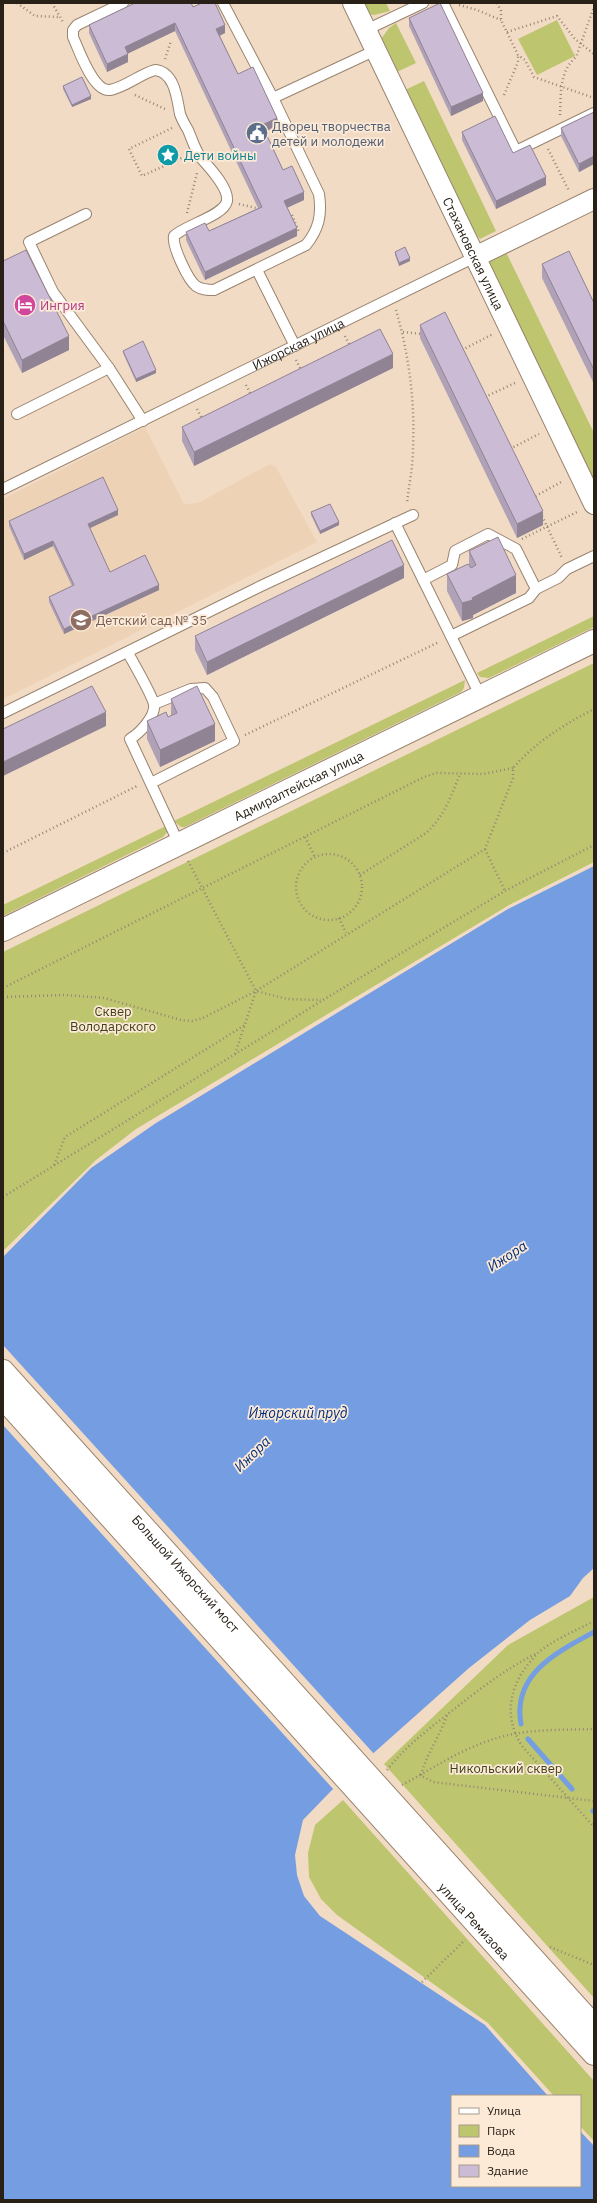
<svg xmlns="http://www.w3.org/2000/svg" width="597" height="2203" font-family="'IBM Plex Sans',sans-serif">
<rect width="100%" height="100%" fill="#f2dbc5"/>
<polygon fill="#eed2b5" points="145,427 184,504 198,503 270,464 276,467 317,542 3,699 3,499"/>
<g fill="#bdc56e">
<polygon points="363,3 386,3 390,11 374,15 368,14"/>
<polygon points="557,20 575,56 537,75 518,39"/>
<polygon points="396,23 416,63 397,72 381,39 389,28"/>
<polygon points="424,81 496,231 480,239 475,234 405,90"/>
<polygon points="504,248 594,433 594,491 487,266 491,259"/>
<polygon points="594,616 594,627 489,678 480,677 477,673"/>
<polygon points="594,663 594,862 511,904 136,1129 96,1160 3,1251 3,952"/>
<polygon points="465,680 464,688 461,692 185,827 181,827 174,821"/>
<polygon points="166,826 167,832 163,837 3,916 3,905"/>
<polygon points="594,1597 594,1998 384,1764 508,1645"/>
<polygon points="343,1800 594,2081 594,2141 580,2126 580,2096 554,2096 488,2023 337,1915 321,1899 309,1877 308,1853 315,1825"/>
</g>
<polygon fill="#749de2" points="594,866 594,1568 583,1578 570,1596 530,1620 469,1668 331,1791 303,1820 295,1855 297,1875 304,1896 320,1916 485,2025 548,2096 452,2096 452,2186 580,2186 580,2131 594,2146 594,2200 3,2200 3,1257 91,1168 156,1123 508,909"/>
<polygon fill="#f2dbc5" points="3,1345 375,1755 335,1791 3,1425"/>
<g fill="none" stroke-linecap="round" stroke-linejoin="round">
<g stroke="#749de2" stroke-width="5">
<path d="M521 1724C512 1674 557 1652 594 1632"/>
<polyline points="528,1739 572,1789"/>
<polyline points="593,1811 594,1812"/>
</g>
<g stroke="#99846f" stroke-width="12">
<g id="lane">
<path d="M123 3 77 25 73 30V37C79 50 93 92 110 90 126 87 140 74 155 70 175 72 177 99 180 114 182 120 185 125 188 130 192 139 195 150 201 158 209 167 229 188 227 201 224 216 185 225 174 236 172 246 188 280 196 286 202 290 208 290 214 290L306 245C319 229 322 215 319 194L273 98 223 3"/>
<polyline points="443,3 516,151 594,113"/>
<polyline points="366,30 423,3"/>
<polyline points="273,98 376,50"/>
<polyline points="86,214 29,242 53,292 109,368 143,421"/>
<polyline points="257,270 295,346"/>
<polyline points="17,414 109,368"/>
<path id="s1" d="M3 489 475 257"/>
<polyline points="395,523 481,697"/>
<polyline points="423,580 452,565 455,551 488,534 516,549 536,589"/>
<polyline points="451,636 529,598 536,589 558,578 567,569 594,556"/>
<path d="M128 653C134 664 151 693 154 704 156 716 140 733 130 739L179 844"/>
<polyline points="3,713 261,586 413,515"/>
<polyline points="151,783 234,741 213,697 205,688 191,689 154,704"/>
</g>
</g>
<g stroke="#99846f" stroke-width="22">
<g id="street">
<path id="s2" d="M353 3 594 504"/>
<polyline points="475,257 594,199"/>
</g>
</g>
<g stroke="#99846f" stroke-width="24">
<g id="secondary">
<path id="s3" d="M3 930 594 641"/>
<path id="s4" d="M3 1371 594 2026"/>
<path id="s5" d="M3 1398 594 2054"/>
</g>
</g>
<g stroke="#968676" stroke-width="2.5" stroke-dasharray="1 3" stroke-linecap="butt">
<polyline points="17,3 35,16 59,17"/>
<polyline points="52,3 63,22"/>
<polyline points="192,3 195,9"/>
<polyline points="497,3 501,11 501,20 518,55 525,60 534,77 594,98"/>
<polyline points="459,5 477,10 501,20"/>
<polyline points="507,32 557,16 575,39 594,54"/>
<polyline points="165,59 171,41"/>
<polyline points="135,95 165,109"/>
<polyline points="504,95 518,62 518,55"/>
<path d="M560 115C561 95 559 71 576 57L594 7"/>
<polyline points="172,128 129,149 142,176 184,157"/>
<polyline points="548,149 569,191"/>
<polyline points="239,204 256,208"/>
<polyline points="187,213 197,173"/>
<polyline points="292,215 299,232"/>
<path d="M396 310C409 355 415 401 413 448 413 466 409 485 407 503"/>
<polyline points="403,332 422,334"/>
<polyline points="345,336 350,346"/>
<polyline points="462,350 493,334"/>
<polyline points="296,360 301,370"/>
<polyline points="246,385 251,395"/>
<polyline points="485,397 517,382"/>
<polyline points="197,409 202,419"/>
<polyline points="510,449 539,434"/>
<polyline points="532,498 563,481"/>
<polyline points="542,516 562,558"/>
<polyline points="522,539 577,512"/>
<polyline points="245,735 439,642"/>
<polyline points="305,837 315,857"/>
<polyline points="485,849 505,891"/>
<polyline points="3,853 137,786"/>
<circle cx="329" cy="887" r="33"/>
<polyline points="188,861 256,991"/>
<path d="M360 875 426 833C444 817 451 796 460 774"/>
<polyline points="339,918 346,933"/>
<polyline points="3,988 424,777 436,773 483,774 513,768"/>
<path d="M3 997 66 995 104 998 181 1020 192 1021 203 1018 256 991 485 849 513 778V768C536 742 563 725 594 709"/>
<polyline points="235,1054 256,991 287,999 321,1000"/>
<polyline points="54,1165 65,1137 245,1025"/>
<polyline points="3,1197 323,1000 505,891 594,845"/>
<path d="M594 1621C579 1629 549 1642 538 1653 511 1680 501 1713 522 1746L594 1827"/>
<path d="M387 1770C404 1748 426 1731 448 1714 477 1691 504 1670 537 1653"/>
<path d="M420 1775C449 1758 480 1740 514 1734 539 1729 568 1730 594 1729"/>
<path d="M421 1775C427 1753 440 1736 447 1715"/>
<polyline points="402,1785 420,1775 433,1782 594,1801"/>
<polyline points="550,1947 594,1965"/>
<polyline points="422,1982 465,1940"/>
</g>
<use href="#lane" stroke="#fff" stroke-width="10"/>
<use href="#street" stroke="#fff" stroke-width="20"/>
<use href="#secondary" stroke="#fff" stroke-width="22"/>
</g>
<g fill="#afa1b6">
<polygon points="193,7 225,33 220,36 238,74 277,126 265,132 283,170 304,200 287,208 297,236 205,280 186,240 186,232 209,231 258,208 175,31 128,53 128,62 107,72 89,33 89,25"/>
<polygon points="409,18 483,101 451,116 409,26"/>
<polygon points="63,86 91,99 72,107 63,89"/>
<polygon points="594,112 594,164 579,172 561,136 561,128"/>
<polygon points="462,132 513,153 546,185 496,209 462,140"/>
<polygon points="395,252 410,261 399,266 395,255"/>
<polygon points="3,261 69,350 22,373 3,335"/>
<polygon points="542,264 594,303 594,384 542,278"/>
<polygon points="420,325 543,525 517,538 420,338"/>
<polygon points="123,351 156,373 136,382 123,353"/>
<polygon points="393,368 194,466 182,441 182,427"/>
<polygon points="311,512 339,525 320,534 311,515"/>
<polygon points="118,515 90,528 110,572 159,590 64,634 49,602 49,597 72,586 53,546 24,560 9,526 9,521"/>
<polygon points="469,551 516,593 473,615 473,618 462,621 447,591 447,574 469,564"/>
<polygon points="404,578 207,675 195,650 195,636"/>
<polygon points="171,699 215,741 160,767 147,739 147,721 168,717 171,716"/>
</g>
<g fill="#8f8394">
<polygon points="175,23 175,31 125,55 125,47"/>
<polygon points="225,25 225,33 216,37 216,29"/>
<polygon points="128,54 128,62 107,72 107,64"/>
<polygon points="483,93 483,101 451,116 451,107"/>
<polygon points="91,96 91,99 72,107 72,105"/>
<polygon points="277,118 277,126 262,133 262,125"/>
<polygon points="594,156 594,164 579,172 579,164"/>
<polygon points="546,177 546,185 496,209 496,201"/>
<polygon points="304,192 304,200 284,209 284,201"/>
<polygon points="297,228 297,236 205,280 205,272"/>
<polygon points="410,258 410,261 399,266 399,263"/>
<polygon points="69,336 69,350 22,373 22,360"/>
<polygon points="393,354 393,368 194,466 194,452"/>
<polygon points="156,370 156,373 136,382 136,379"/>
<polygon points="118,510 118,515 88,529 88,524"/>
<polygon points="543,511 543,525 517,538 517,524"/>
<polygon points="339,522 339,525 320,534 320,531"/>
<polygon points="53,541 53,546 24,560 24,554"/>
<polygon points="404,565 404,578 207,675 207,662"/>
<polygon points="516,575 516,593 473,615 473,618 462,621 462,603"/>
<polygon points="159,585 159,590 64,634 64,629"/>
<polygon points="106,712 106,726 3,776 3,762"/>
<polygon points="215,724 215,741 160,767 160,750"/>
</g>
<g fill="#ccbbd4" stroke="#8f8394">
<polygon points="135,3 191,3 193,7 202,3 215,3 225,25 216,29 238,74 253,67 277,118 262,125 283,170 292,166 304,192 284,201 297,228 205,272 186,232 205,223 209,231 262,207 175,23 125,47 128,54 107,64 89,25"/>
<polygon points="440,3 483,93 451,107 409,18"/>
<polygon points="82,77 91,96 72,105 63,86"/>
<polygon points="594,112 594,156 579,164 561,128"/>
<polygon points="495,116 513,153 530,145 546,177 496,201 462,132"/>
<polygon points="405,247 410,258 399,263 395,252"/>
<polygon points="26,250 69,336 22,360 3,321 3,261"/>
<polygon points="569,251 594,303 594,370 542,264"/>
<polygon points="445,312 543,511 517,524 420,325"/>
<polygon points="380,329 393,354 194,452 182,427"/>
<polygon points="143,341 156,370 136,379 123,351"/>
<polygon points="103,477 118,510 88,524 110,572 145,555 159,585 64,629 49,597 74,585 53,541 24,554 9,521"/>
<polygon points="330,504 339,522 320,531 311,512"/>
<polygon points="498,537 516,575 472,598 473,600 462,603 447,574 468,564 471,568 476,565 469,551"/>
<polygon points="392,540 404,565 207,662 195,636"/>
<polygon points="92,686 106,712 3,762 3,729"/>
<polygon points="197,686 215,724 160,750 147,721 166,712 168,717 177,713 171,699"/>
</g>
<defs>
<g id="civic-disc" transform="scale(1.15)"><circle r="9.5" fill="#5c6f8a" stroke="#fcead7"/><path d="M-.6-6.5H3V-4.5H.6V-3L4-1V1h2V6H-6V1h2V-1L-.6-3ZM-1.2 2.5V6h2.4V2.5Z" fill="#fff"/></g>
<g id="sight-disc" transform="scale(1.15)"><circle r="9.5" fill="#0f9aa8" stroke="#fcead7"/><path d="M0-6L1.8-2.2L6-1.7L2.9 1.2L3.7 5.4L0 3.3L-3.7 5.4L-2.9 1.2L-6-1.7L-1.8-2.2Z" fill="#fff"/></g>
<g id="hotel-disc" transform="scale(1.15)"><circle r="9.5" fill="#d1479c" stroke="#fcead7"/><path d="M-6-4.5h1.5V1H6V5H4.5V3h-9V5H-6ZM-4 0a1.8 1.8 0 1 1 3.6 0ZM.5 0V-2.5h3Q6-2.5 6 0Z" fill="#fff"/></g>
<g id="school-disc" transform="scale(1.15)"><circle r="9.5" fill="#8d6e63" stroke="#fcead7"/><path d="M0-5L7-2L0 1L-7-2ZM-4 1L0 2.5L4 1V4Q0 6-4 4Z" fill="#fff"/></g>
</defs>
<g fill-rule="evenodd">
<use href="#civic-disc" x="257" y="133"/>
<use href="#sight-disc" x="168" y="155"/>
<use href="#hotel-disc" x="25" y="305"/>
<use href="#school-disc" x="81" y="620"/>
</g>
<g text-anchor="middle" stroke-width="3.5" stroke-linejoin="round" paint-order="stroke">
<g font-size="13" fill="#4e5e75" stroke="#fcead7" text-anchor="start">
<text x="272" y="131">Дворец творчества<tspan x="272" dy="15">детей и молодежи</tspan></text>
</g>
<g font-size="13" fill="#0d838f" stroke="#fcead7" text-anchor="start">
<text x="184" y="160">Дети войны</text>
</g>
<g font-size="13" fill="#292118" stroke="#fcead7">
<text dy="5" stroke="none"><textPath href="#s2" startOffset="278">Стахановская улица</textPath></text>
<text dy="5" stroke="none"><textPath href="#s1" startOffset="329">Ижорская улица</textPath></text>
<text dy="5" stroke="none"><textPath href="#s3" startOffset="329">Адмиралтейская улица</textPath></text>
<text dy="5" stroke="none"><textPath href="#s4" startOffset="273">Большой Ижорский мост</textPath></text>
<text dy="5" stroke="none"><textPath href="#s5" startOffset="704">улица Ремизова</textPath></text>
</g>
<g font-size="13" fill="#b23c85" stroke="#fcead7" text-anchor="start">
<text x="40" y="310">Ингрия</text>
</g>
<g font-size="13" fill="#785e54" stroke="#fcead7" text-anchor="start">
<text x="96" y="625">Детский сад № 35</text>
</g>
<g font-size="13" fill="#3e411b" stroke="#fcead7">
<text x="113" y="1016">Сквер<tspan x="113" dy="15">Володарского</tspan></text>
<text x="506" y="1773">Никольский сквер</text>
</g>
<g font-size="14" font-style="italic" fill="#002d7c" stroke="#fcead7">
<text transform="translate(507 1256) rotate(-33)" y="5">Ижора</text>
<text x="298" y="1418">Ижорский пруд</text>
<text transform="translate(252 1454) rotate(-44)" y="5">Ижора</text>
</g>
</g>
<rect width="597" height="2203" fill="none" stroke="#292118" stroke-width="8"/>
<rect x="451" y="2095" width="130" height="92" fill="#fcead7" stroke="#a89a8b"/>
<rect x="459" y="2108" width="20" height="6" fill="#ffffff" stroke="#a89a8b"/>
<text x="487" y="2115" font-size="12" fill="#292118">Улица</text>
<rect x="459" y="2125" width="20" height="12" fill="#bdc56e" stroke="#a89a8b"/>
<text x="487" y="2135" font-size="12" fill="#292118">Парк</text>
<rect x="459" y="2145" width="20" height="12" fill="#749de2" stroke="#a89a8b"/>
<text x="487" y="2155" font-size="12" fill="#292118">Вода</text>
<rect x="459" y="2165" width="20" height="12" fill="#ccbbd4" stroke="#a89a8b"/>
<text x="487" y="2175" font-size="12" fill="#292118">Здание</text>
</svg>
